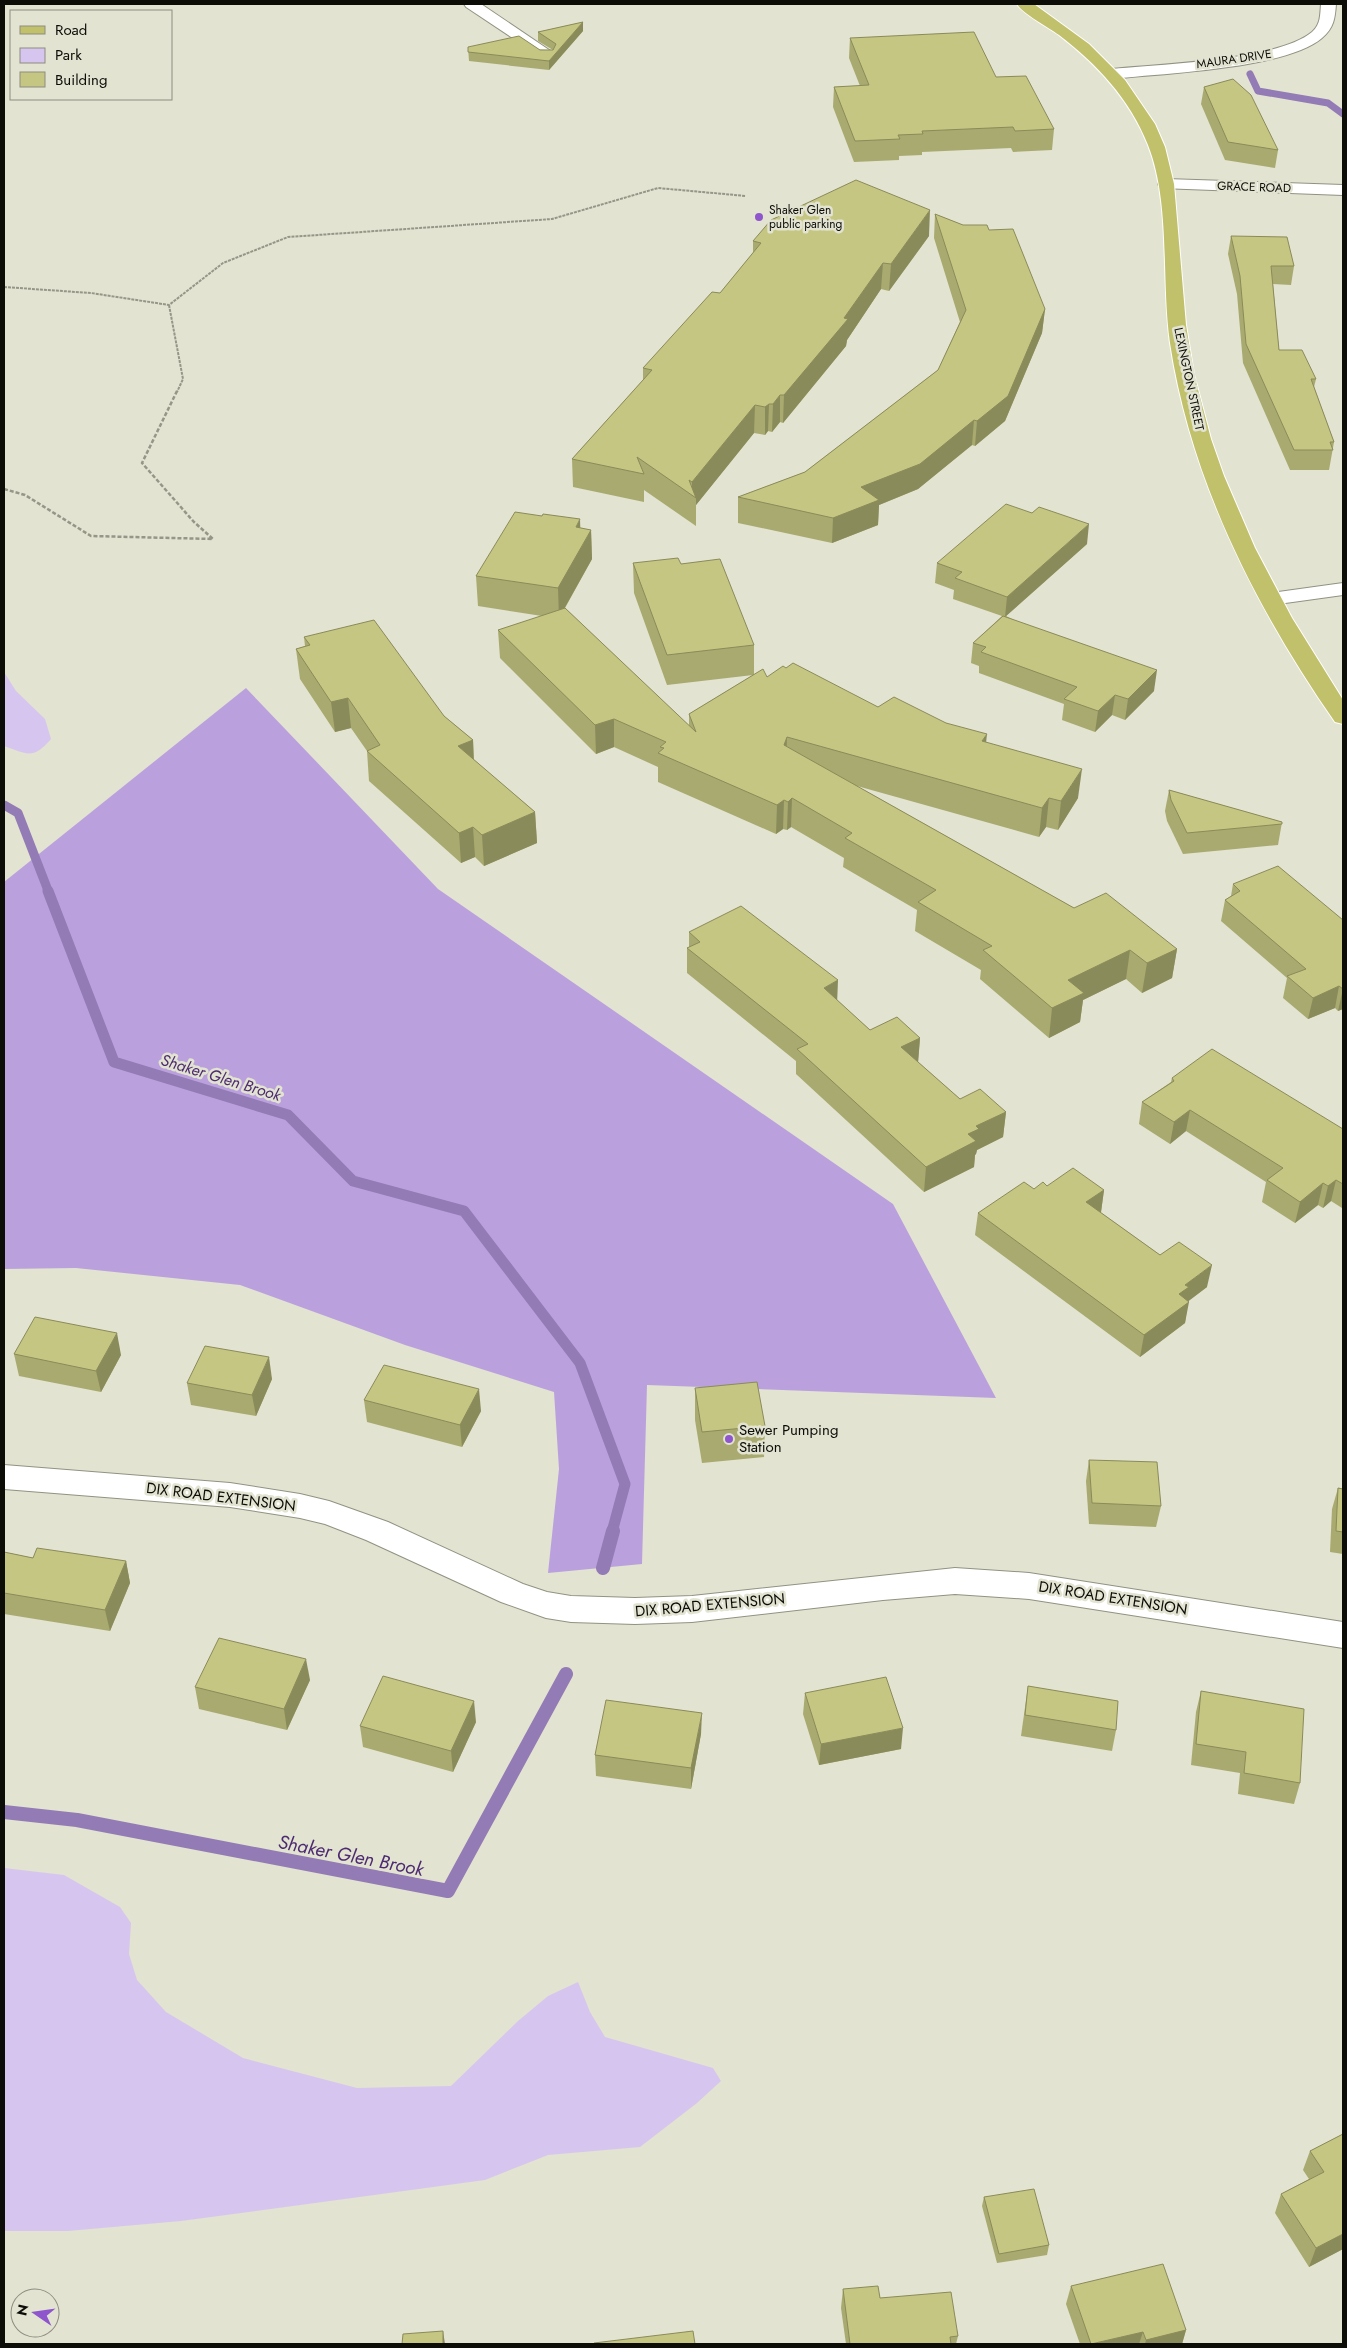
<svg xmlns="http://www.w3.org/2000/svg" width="1347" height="2348" font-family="Jost,sans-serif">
<rect width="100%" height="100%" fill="#e2e3d1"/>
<g fill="#d6c6ef">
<path d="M4 672 16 691 45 719 51 739C33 760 27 754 4 746Z"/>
<polygon points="4,1868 64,1875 120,1907 131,1923 129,1954 137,1980 166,2012 243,2058 357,2088 451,2086 518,2021 548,1996 578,1982 590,2012 605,2037 713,2068 721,2081 697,2103 640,2147 548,2155 485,2180 181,2221 68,2231 4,2231"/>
</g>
<polygon fill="#baa1de" points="246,688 438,889 893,1204 996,1398 647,1385 642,1564 548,1573 559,1469 554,1392 405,1345 240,1285 76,1268 4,1269 4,882"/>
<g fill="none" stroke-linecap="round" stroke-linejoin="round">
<polyline stroke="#937bb5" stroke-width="7" points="1250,74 1258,91 1328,103 1343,114"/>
<polyline stroke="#937bb5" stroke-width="9" points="4,805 18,813 49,893"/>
<polyline stroke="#937bb5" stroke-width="11" points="48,891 114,1062 288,1115 353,1181 464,1211 580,1363 625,1484 612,1532"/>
<g stroke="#937bb5" stroke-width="14">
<polyline points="603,1568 613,1531"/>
<polyline points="4,1812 77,1820 448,1891 566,1674"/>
</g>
<g stroke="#919282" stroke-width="2">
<g id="minor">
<polygon points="464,4 481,4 555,54 553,57 541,57 466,7"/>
<path d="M1321 4H1336C1335 18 1334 28 1322 38 1286 69 1162 73 1112 79L1106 77 1104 74 1106 71 1112 69C1159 64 1277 61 1312 32 1321 24 1320 15 1321 4Z"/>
<polygon points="1166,179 1343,185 1343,195 1160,188 1158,184 1160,180"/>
<polygon points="1343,583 1343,595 1271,605 1263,604 1260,599 1263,594 1271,593"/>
<polygon points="4,1465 230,1483 300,1494 329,1501 388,1522 523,1584 547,1592 571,1596 635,1598 692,1596 955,1568 1029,1573 1343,1622 1343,1648 1029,1599 955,1594 883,1600 692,1622 635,1624 571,1622 546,1618 501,1602 366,1540 325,1524 300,1518 230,1507 4,1489"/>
</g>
</g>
<g stroke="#fff" stroke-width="2">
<path id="primary" d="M1017 4H1034L1089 44 1125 80 1155 124 1165 147 1174 184 1186 325 1194 374 1211 439 1224 476 1255 548 1292 618 1343 700V724L1335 722C1256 608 1191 481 1170 343 1161 281 1171 203 1148 145 1130 99 1097 64 1059 35 1048 27 1023 14 1017 4Z"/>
</g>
<g stroke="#959688" stroke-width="2" stroke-dasharray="3 1" stroke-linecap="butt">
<polyline points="4,287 91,293 169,305 223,263 288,237 552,219 658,188 746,196"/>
<polyline points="169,305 183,379 177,392"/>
</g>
<polyline stroke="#959688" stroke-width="2.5" stroke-dasharray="4 2" stroke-linecap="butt" points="4,489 25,495 91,536 213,539 194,522 142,463 177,391"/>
<use href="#minor" fill="#fff" fill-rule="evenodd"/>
<use href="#primary" fill="#c2c16b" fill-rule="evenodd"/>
</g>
<g fill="#a9aa6f">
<polygon points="583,22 583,31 549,70 469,61 468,47 553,50 538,41 538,32"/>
<polygon points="850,38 996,77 1054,129 1052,150 1013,152 1011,148 922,152 922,155 899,156 899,160 854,162 833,107 834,87 860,86 849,58"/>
<polygon points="1204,87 1278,150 1275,168 1225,160 1201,104"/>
<polygon points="935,214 963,225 989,230 1045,309 1042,333 1005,421 975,446 972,445 918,489 879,505 878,525 832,543 738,523 738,497 805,472 938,370 960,322 934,238"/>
<polygon points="929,236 889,291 881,289 847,340 846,346 783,423 780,422 772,432 768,431 765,435 754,433 696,505 696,526 644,490 644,502 573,487 572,459 643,380 643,368 720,293 753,253 753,241"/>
<polygon points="1231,236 1294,266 1291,285 1273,284 1279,350 1316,379 1314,387 1334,442 1329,470 1290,470 1243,363 1237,294 1228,254"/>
<polygon points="580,528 591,530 592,559 565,608 689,726 689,714 753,675 667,685 634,593 633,563 681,564 754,645 754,674 767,677 878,707 946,723 986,742 1078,798 1058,830 1046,827 1039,837 857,786 1074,908 1177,949 1172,978 1142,993 1126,979 1083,1000 1080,1022 1049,1038 980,979 981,970 915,931 917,910 843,867 844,858 791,827 787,830 783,829 776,834 658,782 658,767 614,747 596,754 500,658 498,630 542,616 478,606 476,576"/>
<polygon points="1087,544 1006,616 1154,691 1125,720 1112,715 1095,732 1062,720 1064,704 979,673 979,666 971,663 973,643 1002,616 953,599 954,590 935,583 937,563"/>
<polygon points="304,637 444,716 473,740 474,760 535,812 537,843 484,866 475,857 461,863 369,781 367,751 351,728 335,732 300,679 296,649 305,646"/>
<polygon points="1169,790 1282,822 1278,845 1183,854 1167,821 1165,811"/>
<polygon points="1233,884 1343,920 1343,1009 1338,1011 1335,1008 1308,1019 1283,998 1287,978 1221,921 1225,900 1231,896"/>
<polygon points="689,932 837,1000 870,1030 920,1038 918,1062 960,1099 1006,1112 1003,1137 977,1150 976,1154 975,1155 974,1167 924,1192 796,1074 796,1061 687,973 687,948 689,947"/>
<polygon points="1172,1078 1343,1129 1343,1207 1342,1208 1331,1201 1323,1208 1318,1205 1295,1223 1262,1202 1266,1182 1186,1131 1170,1144 1139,1124 1142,1102 1171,1082"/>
<polygon points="1047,1186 1104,1190 1101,1212 1100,1212 1160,1255 1207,1287 1188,1301 1185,1323 1140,1357 975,1235 978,1213 1034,1189"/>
<polygon points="14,1354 121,1355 101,1392 19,1376"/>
<polygon points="272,1379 256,1416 191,1405 187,1383"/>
<polygon points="695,1388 765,1426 764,1457 702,1463 695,1420"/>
<polygon points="364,1400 481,1411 462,1447 367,1422"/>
<polygon points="1089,1460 1161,1506 1156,1527 1089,1524 1086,1481"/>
<polygon points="1338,1488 1343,1489 1343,1554 1330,1552 1332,1509"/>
<polygon points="4,1552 33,1558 126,1561 130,1583 110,1631 4,1614"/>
<polygon points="310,1680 287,1730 199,1709 195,1687"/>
<polygon points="1028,1686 1116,1730 1112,1751 1021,1736"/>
<polygon points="1201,1691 1300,1783 1294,1804 1238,1794 1240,1773 1191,1765 1196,1712"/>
<polygon points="805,1693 901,1749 819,1765 803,1714"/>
<polygon points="476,1722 453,1772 363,1747 360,1726"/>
<polygon points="701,1734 691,1789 596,1776 595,1755"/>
<polygon points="1343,2134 1343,2249 1309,2267 1275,2213 1281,2194 1309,2179 1303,2170 1310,2151"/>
<polygon points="984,2197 1049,2245 1047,2255 997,2263 982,2206"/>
<polygon points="1071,2286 1186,2330 1182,2344 1080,2344 1066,2304"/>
<polygon points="843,2289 880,2298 958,2336 956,2344 846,2344 841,2308"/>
</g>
<g fill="#8a8b5a">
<polygon points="583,22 583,31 549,70 549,61"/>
<polygon points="930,210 929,236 889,291 891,264"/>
<polygon points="883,263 881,289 847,340 846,346 783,423 784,395 844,318"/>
<polygon points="1045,309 1042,333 1005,421 975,446 977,421"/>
<polygon points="780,395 780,422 772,432 773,404"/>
<polygon points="769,404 768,431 765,435 765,407"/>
<polygon points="755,405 754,433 696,505 696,498 692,495 692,482"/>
<polygon points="974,420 972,445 918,489 879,505 878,525 832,543 833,518 861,487"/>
<polygon points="580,519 581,548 591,530 592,559 559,618 558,588 576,527"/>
<polygon points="1089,524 1087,544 1005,617 1007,597"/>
<polygon points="1157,670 1154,691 1125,720 1128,699"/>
<polygon points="1115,695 1112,715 1095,732 1098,711"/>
<polygon points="348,698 351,728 335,732 331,702"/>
<polygon points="614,719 614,747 596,754 595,725"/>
<polygon points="987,734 984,762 982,741"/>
<polygon points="787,737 786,766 784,745"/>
<polygon points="473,740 474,770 458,746"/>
<polygon points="1082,769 1078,798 1058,830 1061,801"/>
<polygon points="792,798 791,827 787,830 788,802"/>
<polygon points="1049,798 1046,827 1039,837 1042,808"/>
<polygon points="784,800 783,829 776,834 777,805"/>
<polygon points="535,812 537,843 484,866 482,835"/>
<polygon points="473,827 475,857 461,863 459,833"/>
<polygon points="1177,949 1172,978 1142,993 1147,963"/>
<polygon points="1130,950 1126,979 1083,1000 1080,1022 1049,1038 1052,1008 1068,980"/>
<polygon points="838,980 837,1005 824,988"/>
<polygon points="1339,986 1335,1008 1308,1019 1313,998"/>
<polygon points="1343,989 1343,1009 1338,1011"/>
<polygon points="920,1038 918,1063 901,1047"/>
<polygon points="1190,1110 1186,1131 1170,1144 1174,1122"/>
<polygon points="1006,1112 1003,1137 977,1150 976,1154 975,1155 974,1167 924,1192 926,1167 976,1126"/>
<polygon points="1336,1180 1331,1201 1323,1208 1328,1186"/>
<polygon points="1323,1183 1318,1205 1295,1223 1300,1202"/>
<polygon points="1104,1190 1101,1212 1083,1224 1086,1202"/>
<polygon points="1212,1265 1207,1287 1186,1303 1189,1302 1185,1323 1140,1357 1144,1335 1179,1294 1185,1285"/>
<polygon points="117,1333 121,1355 101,1392 96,1371"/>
<polygon points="269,1357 272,1379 256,1416 252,1395"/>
<polygon points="479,1389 481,1411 462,1447 460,1425"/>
<polygon points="126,1561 130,1583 110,1631 105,1610"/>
<polygon points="306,1659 310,1680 287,1730 284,1709"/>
<polygon points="474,1701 476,1722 453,1772 451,1751"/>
<polygon points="702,1713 701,1734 691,1789 691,1768"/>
<polygon points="903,1728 901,1749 819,1765 821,1744"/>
<polygon points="1343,2234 1343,2249 1309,2267 1316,2248"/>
<polygon points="1186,2330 1182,2344 1145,2344 1146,2340"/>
<polygon points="443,2331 445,2344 443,2344"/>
<polygon points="1143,2332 1139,2344 1091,2344"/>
</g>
<g fill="#c5c681" stroke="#8a8b5a">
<polygon points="583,22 549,61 468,52 468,47 519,36 540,50 553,50 556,44 538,32"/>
<polygon points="974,32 996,77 1026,76 1054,129 1015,131 1013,127 922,131 923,134 898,135 900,139 855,141 834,87 869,85 850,38"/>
<polygon points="1233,79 1251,95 1278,150 1228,142 1204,87"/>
<polygon points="856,180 930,210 891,264 883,263 844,318 848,319 784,395 780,395 773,404 769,404 765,407 755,405 692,482 689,480 696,498 637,457 644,474 572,459 652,370 643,368 712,292 720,293 761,243 753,241 771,220"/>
<polygon points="935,214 963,225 987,225 989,230 1013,229 1045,309 1008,396 977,421 974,420 920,464 861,487 879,500 833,518 738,497 805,472 938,370 966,310"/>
<polygon points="1231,236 1287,237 1294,266 1271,266 1279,350 1302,350 1316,379 1311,379 1334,442 1330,442 1333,450 1294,450 1246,344 1240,276"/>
<polygon points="1006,504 1032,513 1039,507 1089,524 1007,597 955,578 962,572 937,563"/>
<polygon points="515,512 542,516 543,514 580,519 576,527 591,530 558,588 476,576"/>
<polygon points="678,558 681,564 720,559 754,645 667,655 633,563"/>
<polygon points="565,608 696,732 689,714 763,669 767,677 783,666 786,668 793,663 878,707 894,697 946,723 987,734 982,741 1082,769 1061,801 1049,798 1042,808 787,737 784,745 1074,908 1106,893 1177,949 1147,963 1130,950 1068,980 1084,993 1052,1008 983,950 992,946 918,902 936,890 845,838 852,833 792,798 788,802 784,800 777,805 658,753 664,748 660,747 666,742 614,719 595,725 498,630"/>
<polygon points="1003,616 1157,670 1128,699 1115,695 1098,711 1064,699 1077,687 981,652 986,647 973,643"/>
<polygon points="374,620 444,716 473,740 458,746 535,812 482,835 473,827 459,833 367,751 380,745 348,698 331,702 296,649 310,645 304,637"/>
<polygon points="1169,790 1282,822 1282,824 1187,833 1171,800"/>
<polygon points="1278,866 1343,920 1343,989 1339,986 1313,998 1287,976 1306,969 1225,900 1240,891 1233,884"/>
<polygon points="741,906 838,980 824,988 870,1030 897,1017 920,1038 901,1047 960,1099 980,1089 1006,1112 976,1126 979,1129 968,1134 976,1141 926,1167 797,1049 808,1044 687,948 700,942 689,932"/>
<polygon points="1212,1049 1343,1129 1343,1184 1336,1180 1328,1186 1323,1183 1300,1202 1267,1180 1283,1168 1190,1110 1174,1122 1142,1102 1174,1081 1172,1078"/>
<polygon points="1073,1168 1104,1190 1086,1202 1160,1255 1179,1242 1212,1265 1185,1285 1189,1287 1179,1294 1189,1302 1144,1335 978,1213 1024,1182 1034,1189 1043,1182 1047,1186"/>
<polygon points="35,1317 117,1333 96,1371 14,1354"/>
<polygon points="205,1346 269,1357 252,1395 187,1383"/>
<polygon points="384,1365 479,1389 460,1425 364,1400"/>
<polygon points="757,1382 765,1426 702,1432 695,1388"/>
<polygon points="1089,1460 1157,1462 1161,1506 1092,1503"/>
<polygon points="1338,1488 1343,1489 1343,1532 1336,1531"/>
<polygon points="37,1548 126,1561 105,1610 4,1593 4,1552 33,1558"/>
<polygon points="219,1638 306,1659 284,1709 195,1687"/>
<polygon points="383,1676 474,1701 451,1751 360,1726"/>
<polygon points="886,1677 903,1728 821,1744 805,1693"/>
<polygon points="1028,1686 1118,1701 1116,1730 1025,1715"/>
<polygon points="1201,1691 1304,1709 1300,1783 1244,1773 1246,1752 1196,1744"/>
<polygon points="606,1700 702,1713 691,1768 595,1755"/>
<polygon points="1343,2134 1343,2234 1316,2248 1281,2194 1324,2172 1310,2151"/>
<polygon points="1034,2189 1049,2245 999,2254 984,2197"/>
<polygon points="1163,2264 1186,2330 1146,2340 1143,2332 1091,2344 1071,2286"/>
<polygon points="878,2286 880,2298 951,2292 958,2336 950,2337 951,2344 850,2344 843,2289"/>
<polygon points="443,2331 443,2344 402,2344 403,2334"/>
<polygon points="693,2331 695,2344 594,2344 594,2343"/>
</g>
<g fill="#8e55cd" stroke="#e2e3d1" stroke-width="2">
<circle cx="759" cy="217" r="5"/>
<circle cx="729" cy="1439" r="5"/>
</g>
<g text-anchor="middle" stroke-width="5" stroke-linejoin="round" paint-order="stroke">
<g font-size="12" fill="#0d0d08" stroke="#e2e3d1">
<text transform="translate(1234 59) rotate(-8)" y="4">MAURA DRIVE</text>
<text transform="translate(1254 187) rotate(2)" y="4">GRACE ROAD</text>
<text transform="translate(1189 379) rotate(78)" y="4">LEXINGTON STREET</text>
</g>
<g font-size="12" fill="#0d0d08" stroke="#e2e3d1" text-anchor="start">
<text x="769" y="214">Shaker Glen<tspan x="769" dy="14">public parking</tspan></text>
</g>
<g font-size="15" fill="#0d0d08" stroke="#e2e3d1" text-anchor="start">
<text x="739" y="1435">Sewer Pumping<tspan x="739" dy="17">Station</tspan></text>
</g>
<g font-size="15" fill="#0d0d08" stroke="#e2e3d1">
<text transform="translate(221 1497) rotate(7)" y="5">DIX ROAD EXTENSION</text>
<text transform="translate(1113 1598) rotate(9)" y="5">DIX ROAD EXTENSION</text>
<text transform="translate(710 1605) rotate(-5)" y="5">DIX ROAD EXTENSION</text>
</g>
<g font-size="16" font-style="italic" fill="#4d2a72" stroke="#e2e3d1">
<text transform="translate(221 1077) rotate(17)" y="6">Shaker Glen Brook</text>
</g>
<g font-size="19" font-style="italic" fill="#4d2a72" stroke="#e2e3d1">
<text transform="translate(351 1855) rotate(11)" y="7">Shaker Glen Brook</text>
</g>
</g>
<rect width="1347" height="2348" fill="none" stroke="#0d0d08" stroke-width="10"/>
<rect x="10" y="10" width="162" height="90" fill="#e2e3d1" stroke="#8d8d81"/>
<rect x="20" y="26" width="25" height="8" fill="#c2c16b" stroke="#8d8d81"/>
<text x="55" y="35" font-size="15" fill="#0d0d08">Road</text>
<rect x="20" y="48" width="25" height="15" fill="#d6c6ef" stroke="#8d8d81"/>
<text x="55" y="60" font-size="15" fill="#0d0d08">Park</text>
<rect x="20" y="72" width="25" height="15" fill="#c5c681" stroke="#8d8d81"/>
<text x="55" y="85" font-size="15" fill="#0d0d08">Building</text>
<g transform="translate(35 2313) rotate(283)"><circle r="24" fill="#e2e3d1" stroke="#8d8d81"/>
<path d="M0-4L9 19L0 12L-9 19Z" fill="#8e55cd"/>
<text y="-8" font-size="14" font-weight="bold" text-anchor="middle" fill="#0d0d08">N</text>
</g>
</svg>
